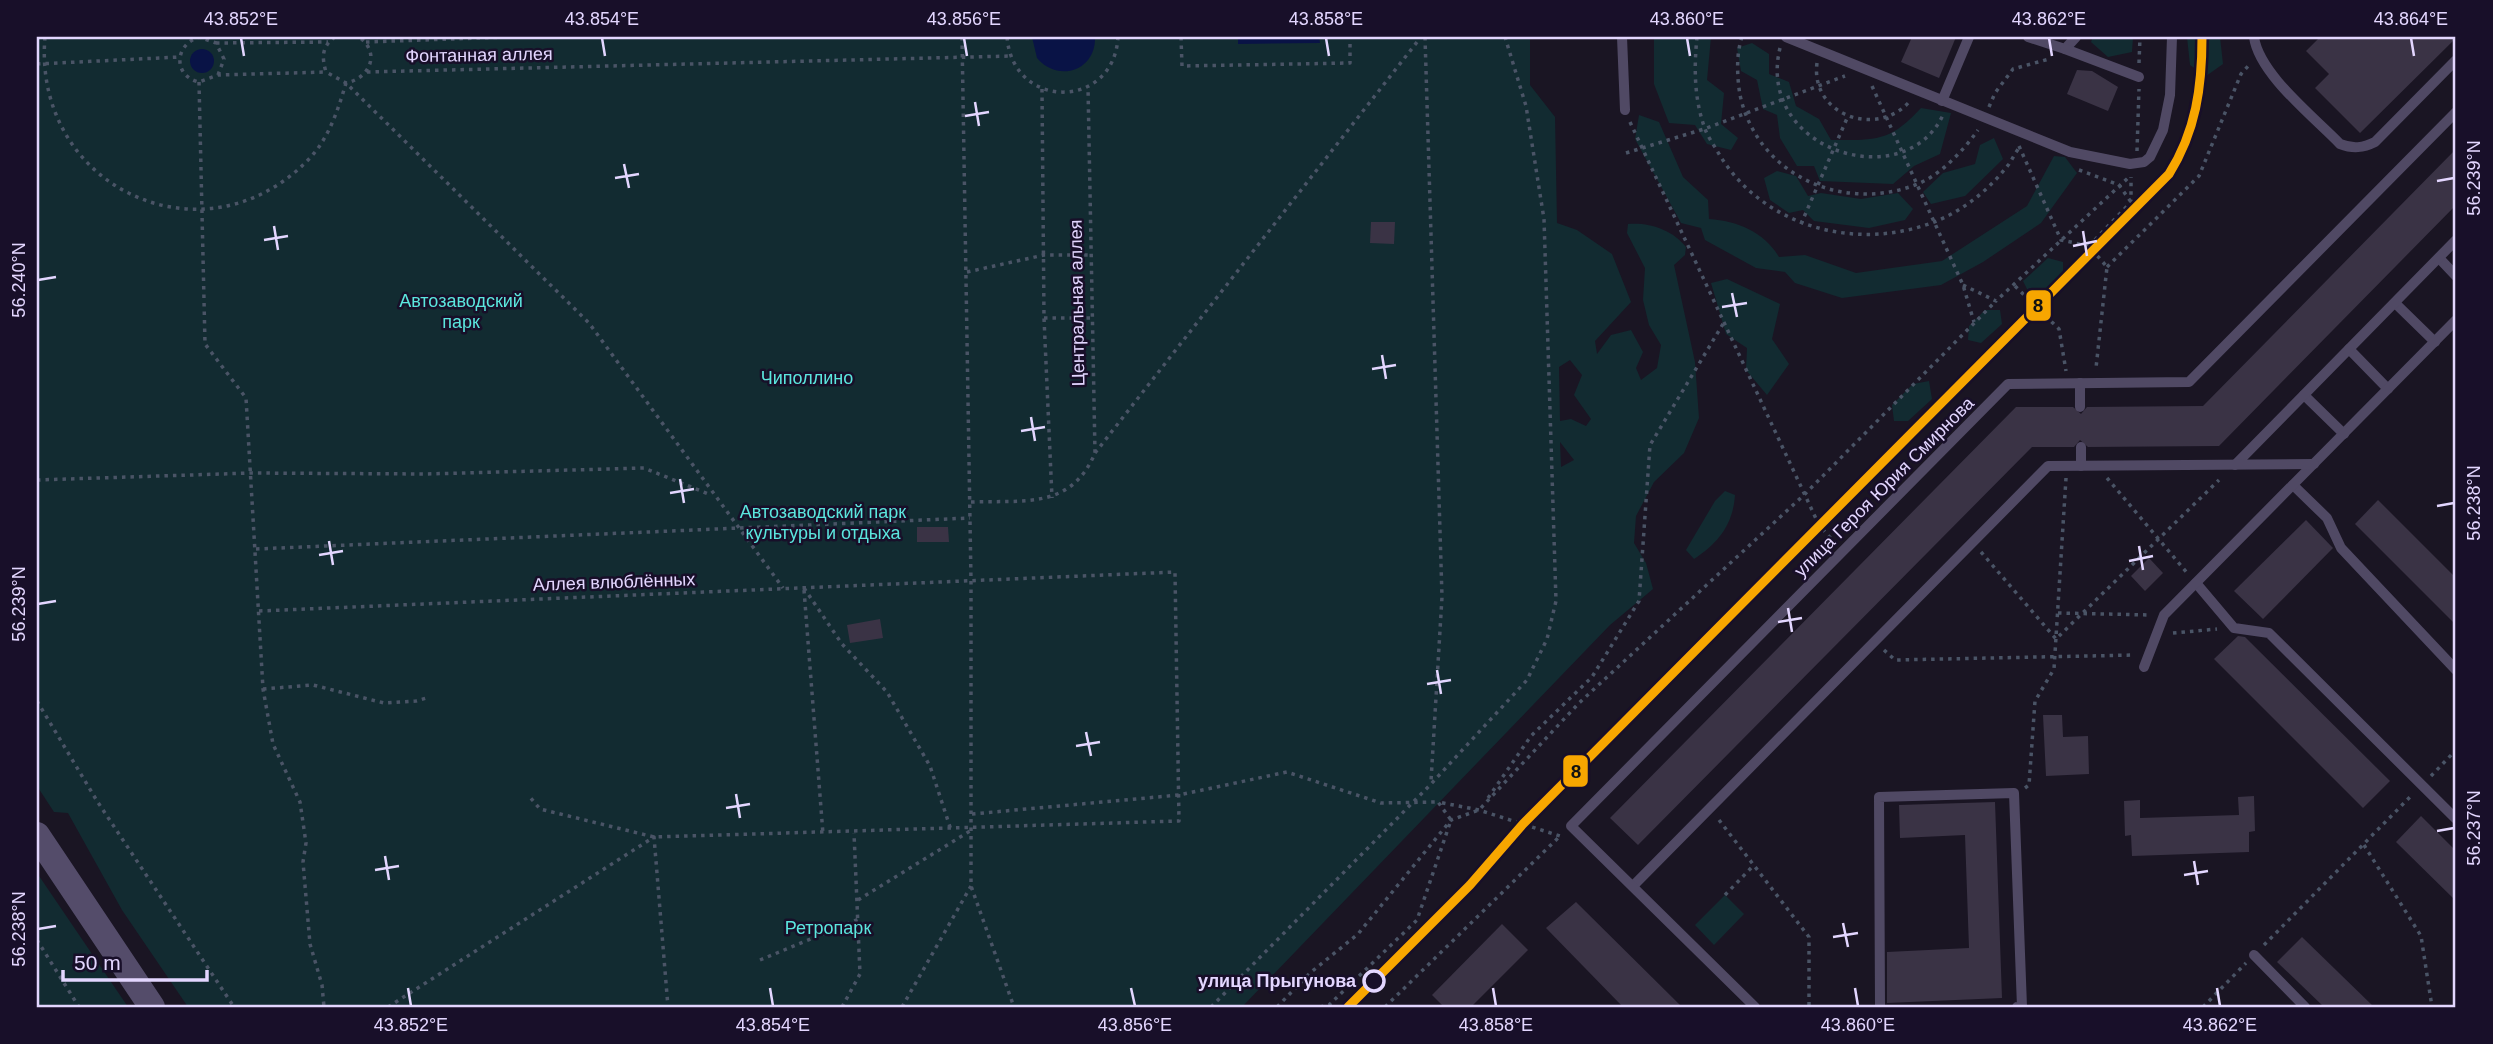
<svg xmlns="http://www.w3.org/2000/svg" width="2493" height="1044" font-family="Helvetica,sans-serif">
<rect width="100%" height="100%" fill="#1a1523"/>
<g fill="#122b31" fill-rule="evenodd">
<path d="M37 37H1530V85L1555 117 1557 223 1577 230 1612 254 1631 302 1595 341 1597 354 1611 335 1631 330 1643 352 1636 368 1641 380 1657 368 1661 345 1649 325 1643 300 1645 268 1627 233 1628 224C1649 222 1673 230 1686 247L1685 255 1674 265 1695 362 1699 418 1684 453 1654 482 1636 516 1634 543 1646 563 1653 589 1610 625 1242 1007H188L122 910 68 813 54 812 37 786ZM1570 360 1582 375 1574 395 1591 419 1586 426 1571 419 1560 421 1559 367ZM1560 442 1574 460 1561 467Z"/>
<polygon points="1654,37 1711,37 1707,80 1724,93 1721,124 1738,138 1731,150 1707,144 1695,125 1669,123 1654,84"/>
<polygon points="2093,37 2133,37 2132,52 2108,57 2091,42"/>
<polygon points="2187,37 2220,37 2223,64 2206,76 2190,65"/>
<path d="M1752 43 1769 54V74L1789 82 1796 106 1819 119 1831 140C1876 140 1890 142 1921 108L1951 113 1940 154 1914 166 1893 184 1820 181 1814 166H1797L1780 138 1777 115 1763 109 1757 80 1741 71 1737 48Z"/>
<path d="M1639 115 1659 122 1683 177 1708 200 1709 219C1738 221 1764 232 1779 257L1805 255 1856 273 1942 261 2027 206 2054 156 2065 157 2077 173 2041 223 1983 262 1941 285 1842 298 1795 283 1785 272 1756 268 1705 240 1701 228 1681 223 1635 139Z"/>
<polygon points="1994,138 2003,159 1965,196 1931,204 1923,192 1943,173 1975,164 1980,145"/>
<polygon points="1777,171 1796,176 1808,196 1821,193 1861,199 1898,193 1913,209 1905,220 1869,228 1814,221 1803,210 1789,213 1770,200 1764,178"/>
<polygon points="2048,258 2063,262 2063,276 2042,294 2029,293 2023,281"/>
<polygon points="1727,279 1780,304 1772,339 1789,364 1767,395 1746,370 1747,348 1726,334 1711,283"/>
<polygon points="1985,310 2000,310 2002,324 1981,343 1968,340 1969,326"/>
<polygon points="1929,381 1932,399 1908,421 1894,421 1892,405 1913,384"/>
<path d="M1725 491 1735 495C1733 525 1718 543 1694 559L1686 550 1715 501Z"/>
<polygon points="37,873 128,1007 37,1007"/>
<polygon points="1725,895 1744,914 1714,945 1695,925"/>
</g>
<g fill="#091346">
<path d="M1032 37H1095C1096 71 1058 83 1037 58Z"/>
<polygon points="1238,37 1319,37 1320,43 1238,44"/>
<circle cx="202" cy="61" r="12"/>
</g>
<g fill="#3a3345">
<polygon points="1912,37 1956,37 1939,78 1901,62"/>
<polygon points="2320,37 2456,37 2456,38 2360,133 2315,88 2329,74 2306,51"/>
<polygon points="2077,70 2092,71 2118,87 2108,111 2067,94"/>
<polygon points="2456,149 2456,205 2219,446 2088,447 2080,440 2074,447 2032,447 1638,845 1610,818 2016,407 2073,407 2081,414 2087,407 2203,406"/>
<polygon points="1371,222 1395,222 1394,244 1370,243"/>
<polygon points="2378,500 2456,578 2456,625 2355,524"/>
<polygon points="2306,520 2333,548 2263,619 2234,591"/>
<polygon points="917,527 948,527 949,542 917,542"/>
<polygon points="2149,558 2163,573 2145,591 2131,576"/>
<polygon points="880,619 883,638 850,643 847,625"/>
<polygon points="2238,636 2245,637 2390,781 2363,808 2214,659"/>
<polygon points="2043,715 2062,715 2063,737 2088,736 2089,774 2046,776"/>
<polygon points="2254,796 2255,831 2249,832 2249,852 2132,856 2131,835 2125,836 2124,801 2140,800 2140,818 2239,815 2238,797"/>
<polygon points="1995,802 2002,998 1887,1003 1887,952 1969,948 1965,835 1900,838 1899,805"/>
<polygon points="2421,816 2456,851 2456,901 2396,842"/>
<polygon points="1576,902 1682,1007 1623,1007 1546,928"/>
<polygon points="1502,924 1528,950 1471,1007 1444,1007 1432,995"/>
<polygon points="2302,937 2374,1007 2324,1007 2277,962"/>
</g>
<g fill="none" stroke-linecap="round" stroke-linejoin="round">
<g stroke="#4a5466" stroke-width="3.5" stroke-dasharray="3.5 5" stroke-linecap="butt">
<path d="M45 37C32 187 204 268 309 159 329 138 338 110 346 83L589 323 783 588"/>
<path d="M335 37C321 47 322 58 326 72L346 83C370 78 381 53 359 37"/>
<polyline points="962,37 971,581 971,886 1014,1007"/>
<path d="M1007 37C1013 111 1114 110 1118 37"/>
<polyline points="1181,37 1182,66 1350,63 1350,37"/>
<polyline points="1425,37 1442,597 1431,781"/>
<path d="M1697 37C1694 67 1694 97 1704 126 1707 136 1714 145 1719 154 1763 227 1856 252 1934 222 1963 211 1990 189 2009 164 2013 158 2016 151 2020 147"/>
<path d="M1742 37C1736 54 1737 77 1740 95 1757 174 1841 213 1915 185 1940 176 1963 151 1978 130"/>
<polyline points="366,42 508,37"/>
<polyline points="216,43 328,42"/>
<path d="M1780 48C1755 150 1904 197 1943 115"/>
<path d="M1817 63C1810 115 1877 139 1910 101"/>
<polyline points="2139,63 2140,37"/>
<polyline points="37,64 179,57"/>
<polyline points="367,72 1011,56"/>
<path d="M218 75 224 59 216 43 199 37C174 45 173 76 199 82L218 75 326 72"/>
<polyline points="199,82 205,344 246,398 263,689 273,744 300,802 306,843 303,862 310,944 322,985 324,1007"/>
<polyline points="1872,86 1963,285 1974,322"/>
<polyline points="1042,89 1044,318 1052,498"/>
<polyline points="1989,107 1995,93 2013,69 2049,59"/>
<polyline points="1630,122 1819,525 1834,542"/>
<polyline points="2019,146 2061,240 2089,246 2107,267 2096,368"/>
<polyline points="2137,151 2139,89"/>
<polyline points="1626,153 1704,129 1845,76"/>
<polyline points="2079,170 2119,185 2131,202"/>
<polyline points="1801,224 1848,116"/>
<polyline points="2089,246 2131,202 2131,177"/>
<polyline points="2107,267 2199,176 2241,74 2250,64"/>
<polyline points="967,272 1044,255 1090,255"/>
<polyline points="1963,285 1996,301 2129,177"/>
<polyline points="2015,286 2059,329 2066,371"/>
<polyline points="1044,318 1091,318"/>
<polyline points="1095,453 1421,37"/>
<polyline points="2107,478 2188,574"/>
<polyline points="37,480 251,473 426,474 644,468 711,495"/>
<path d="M971 502C1023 500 1071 510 1095 453L1088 87"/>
<polyline points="256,549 970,518"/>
<polyline points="1981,552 2056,639 2219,480"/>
<polyline points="804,588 842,644 887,692 930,766 951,830"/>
<polyline points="804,590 823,834"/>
<polyline points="259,611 1175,572 1179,821 654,837 540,809 529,796"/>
<polyline points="2058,613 2150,615"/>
<polyline points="2173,633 2217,629"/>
<polyline points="1884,650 1895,660 2135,655"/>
<polyline points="263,689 313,685 384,703 416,701 430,697"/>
<polyline points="37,701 97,801 234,1007"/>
<polyline points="2431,776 2456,750"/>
<polyline points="2025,788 2029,785 2035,701 2054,669 2066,478"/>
<polyline points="1488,798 1531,736 1592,677 1639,601 1650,445 1723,324"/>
<polyline points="972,814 1179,795 1287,772 1381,803 1438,802"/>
<polyline points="1719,820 1809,937 1809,1007"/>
<polyline points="2364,845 2421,936 2432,1007"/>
<polyline points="1725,895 1754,865"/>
<polyline points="858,900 970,831"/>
<polyline points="37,940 79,1007"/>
<polyline points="2264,945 2413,794"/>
<polyline points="760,960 859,919"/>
<polyline points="388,1007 654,837 668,1007"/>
<polyline points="842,1007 860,974 854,833"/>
<polyline points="902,1007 971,886"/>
<polyline points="1211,1007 1431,784 1527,680 1547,639 1556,601 1544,219 1526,106 1505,37"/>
<polyline points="1277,1007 1310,973 1358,934 1451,820 1479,810 1579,703 1805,494 1996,301"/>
<polyline points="1320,1007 1329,1005 1417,920 1451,820 1438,802 1479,810 1560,836"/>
<polyline points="1385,1007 1559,837"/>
<polyline points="2203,1007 2246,963"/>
</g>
<g stroke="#504964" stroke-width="10">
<polyline points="1622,37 1625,110"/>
<polyline points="1786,37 2070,152 2130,164 2144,162 2150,157 2163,130 2170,95 2172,37"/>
<polyline points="2028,37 2065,49 2076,37"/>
<path d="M2254 37C2259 74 2314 117 2340 144 2353 149 2363 148 2375 142L2456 60"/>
<polyline points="2065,49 2139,77"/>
<polyline points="1942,101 1969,37"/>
<polyline points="2439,258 2456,276"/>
<polyline points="2395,303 2435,342"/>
<polyline points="2349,349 2388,389"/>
<polyline points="2080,383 2080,407"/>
<polyline points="2304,395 2344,434"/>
<polyline points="2081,447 2081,466"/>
<polyline points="2235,465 2456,240"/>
<polyline points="2293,485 2327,518 2341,548 2456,670"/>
<polyline points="2196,583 2234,628 2269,633 2456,819"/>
<polyline points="2144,667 2164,615 2456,320"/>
<polyline points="1633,886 2048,466 2314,464"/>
<polyline points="2254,955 2305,1007"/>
<polyline points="1755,1007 1571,826 2008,384 2189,382 2456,112"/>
<polyline points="1880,1007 1879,797 2014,793 2022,1007 2017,1007"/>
</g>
<polyline stroke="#544c6a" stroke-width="26" points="37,835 152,1007"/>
<g stroke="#180f29" stroke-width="14">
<path id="tram-1" d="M1348 1007 1470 885 1523 824 2169 174C2196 131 2202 87 2202 37"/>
</g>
<use href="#tram-1" stroke="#f7a600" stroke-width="9"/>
</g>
<path fill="none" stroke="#e3d6ff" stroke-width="2.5" d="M241 38 244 56M602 38 605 56M964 38 967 56M1326 38 1329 56M1687 38 1690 56M2049 38 2052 56M2411 38 2414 56M975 102 979 126M965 116 989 112M624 164 629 188M615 178 639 174M2437 181 2454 178M274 226 278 250M2083 231 2087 256M264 240 288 236M2073 246 2097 241M38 280 56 277M1732 293 1737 317M1722 307 1747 303M1382 355 1386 379M1372 369 1396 365M1031 417 1035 441M1021 431 1045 427M680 479 684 503M670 493 694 489M2437 506 2454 503M329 541 333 565M2139 546 2143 570M319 555 343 551M2129 561 2153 556M38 604 56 601M1788 608 1792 632M1778 622 1802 618M1437 670 1441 694M1427 684 1451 680M1086 732 1091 756M1076 746 1100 742M736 794 740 818M726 808 750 804M2437 831 2454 828M385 856 389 880M2194 861 2198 885M375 870 399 866M2184 875 2208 871M1843 923 1848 947M38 929 56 926M1833 937 1858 933M408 988 411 1006M770 988 773 1006M1131 988 1135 1006M1493 988 1496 1006M1855 988 1858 1006M2217 988 2220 1006"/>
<circle fill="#180f29" stroke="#e3d6ff" stroke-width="3.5" cx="1374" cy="981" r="10"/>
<g text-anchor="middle" stroke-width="5" stroke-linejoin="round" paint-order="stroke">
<g font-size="18" fill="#e3d6ff" stroke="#180f29">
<text transform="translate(479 55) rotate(-1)" y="6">Фонтанная аллея</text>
<text transform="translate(1077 303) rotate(-91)" y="6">Центральная аллея</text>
<text transform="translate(1884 487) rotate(-45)" y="6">улица Героя Юрия Смирнова</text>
<text transform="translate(614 582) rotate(-2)" y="6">Аллея влюблённых</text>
</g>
<g font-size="18" fill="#5be6de" stroke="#180f29">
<text x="461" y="307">Автозаводский<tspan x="461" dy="21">парк</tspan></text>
<text x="807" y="384">Чиполлино</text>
<text x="823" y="518">Автозаводский парк<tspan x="823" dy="21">культуры и отдыха</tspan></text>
<text x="828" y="934">Ретропарк</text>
</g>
<g font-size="18" font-weight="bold" fill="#e3d6ff" stroke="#180f29" text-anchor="end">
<text x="1356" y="987">улица Прыгунова</text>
</g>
</g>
<g stroke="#180f29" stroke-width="2.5">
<rect x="2025" y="289" width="27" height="33" rx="7" fill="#f7a600"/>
<rect x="1562" y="754" width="27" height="34" rx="7" fill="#f7a600"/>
</g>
<g font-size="19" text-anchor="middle" font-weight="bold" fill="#111">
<text x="2038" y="312">8</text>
<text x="1576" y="778">8</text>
</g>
<rect width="2493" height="1044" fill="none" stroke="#180f29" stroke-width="77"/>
<path d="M63 970v10h144v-10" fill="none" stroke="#e3d6ff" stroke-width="3.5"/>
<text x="74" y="970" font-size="21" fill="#e3d6ff" stroke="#180f29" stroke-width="5" paint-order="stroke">50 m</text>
<rect x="38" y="38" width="2416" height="968" fill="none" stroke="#e3d6ff" stroke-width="2.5"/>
<g font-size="18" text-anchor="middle" fill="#e3d6ff">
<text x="241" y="25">43.852°E</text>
<text x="602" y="25">43.854°E</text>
<text x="964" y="25">43.856°E</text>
<text x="1326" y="25">43.858°E</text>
<text x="1687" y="25">43.860°E</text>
<text x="2049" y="25">43.862°E</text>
<text x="2411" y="25">43.864°E</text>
<text transform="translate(2474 178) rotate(-90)" y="6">56.239°N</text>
<text transform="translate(19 280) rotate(-90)" y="6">56.240°N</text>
<text transform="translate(2474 503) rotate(-90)" y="6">56.238°N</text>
<text transform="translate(19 604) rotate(-90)" y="6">56.239°N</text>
<text transform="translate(2474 828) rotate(-90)" y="6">56.237°N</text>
<text transform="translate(19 929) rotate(-90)" y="6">56.238°N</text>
<text x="411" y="1031">43.852°E</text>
<text x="773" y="1031">43.854°E</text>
<text x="1135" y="1031">43.856°E</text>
<text x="1496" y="1031">43.858°E</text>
<text x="1858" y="1031">43.860°E</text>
<text x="2220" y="1031">43.862°E</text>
</g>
</svg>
